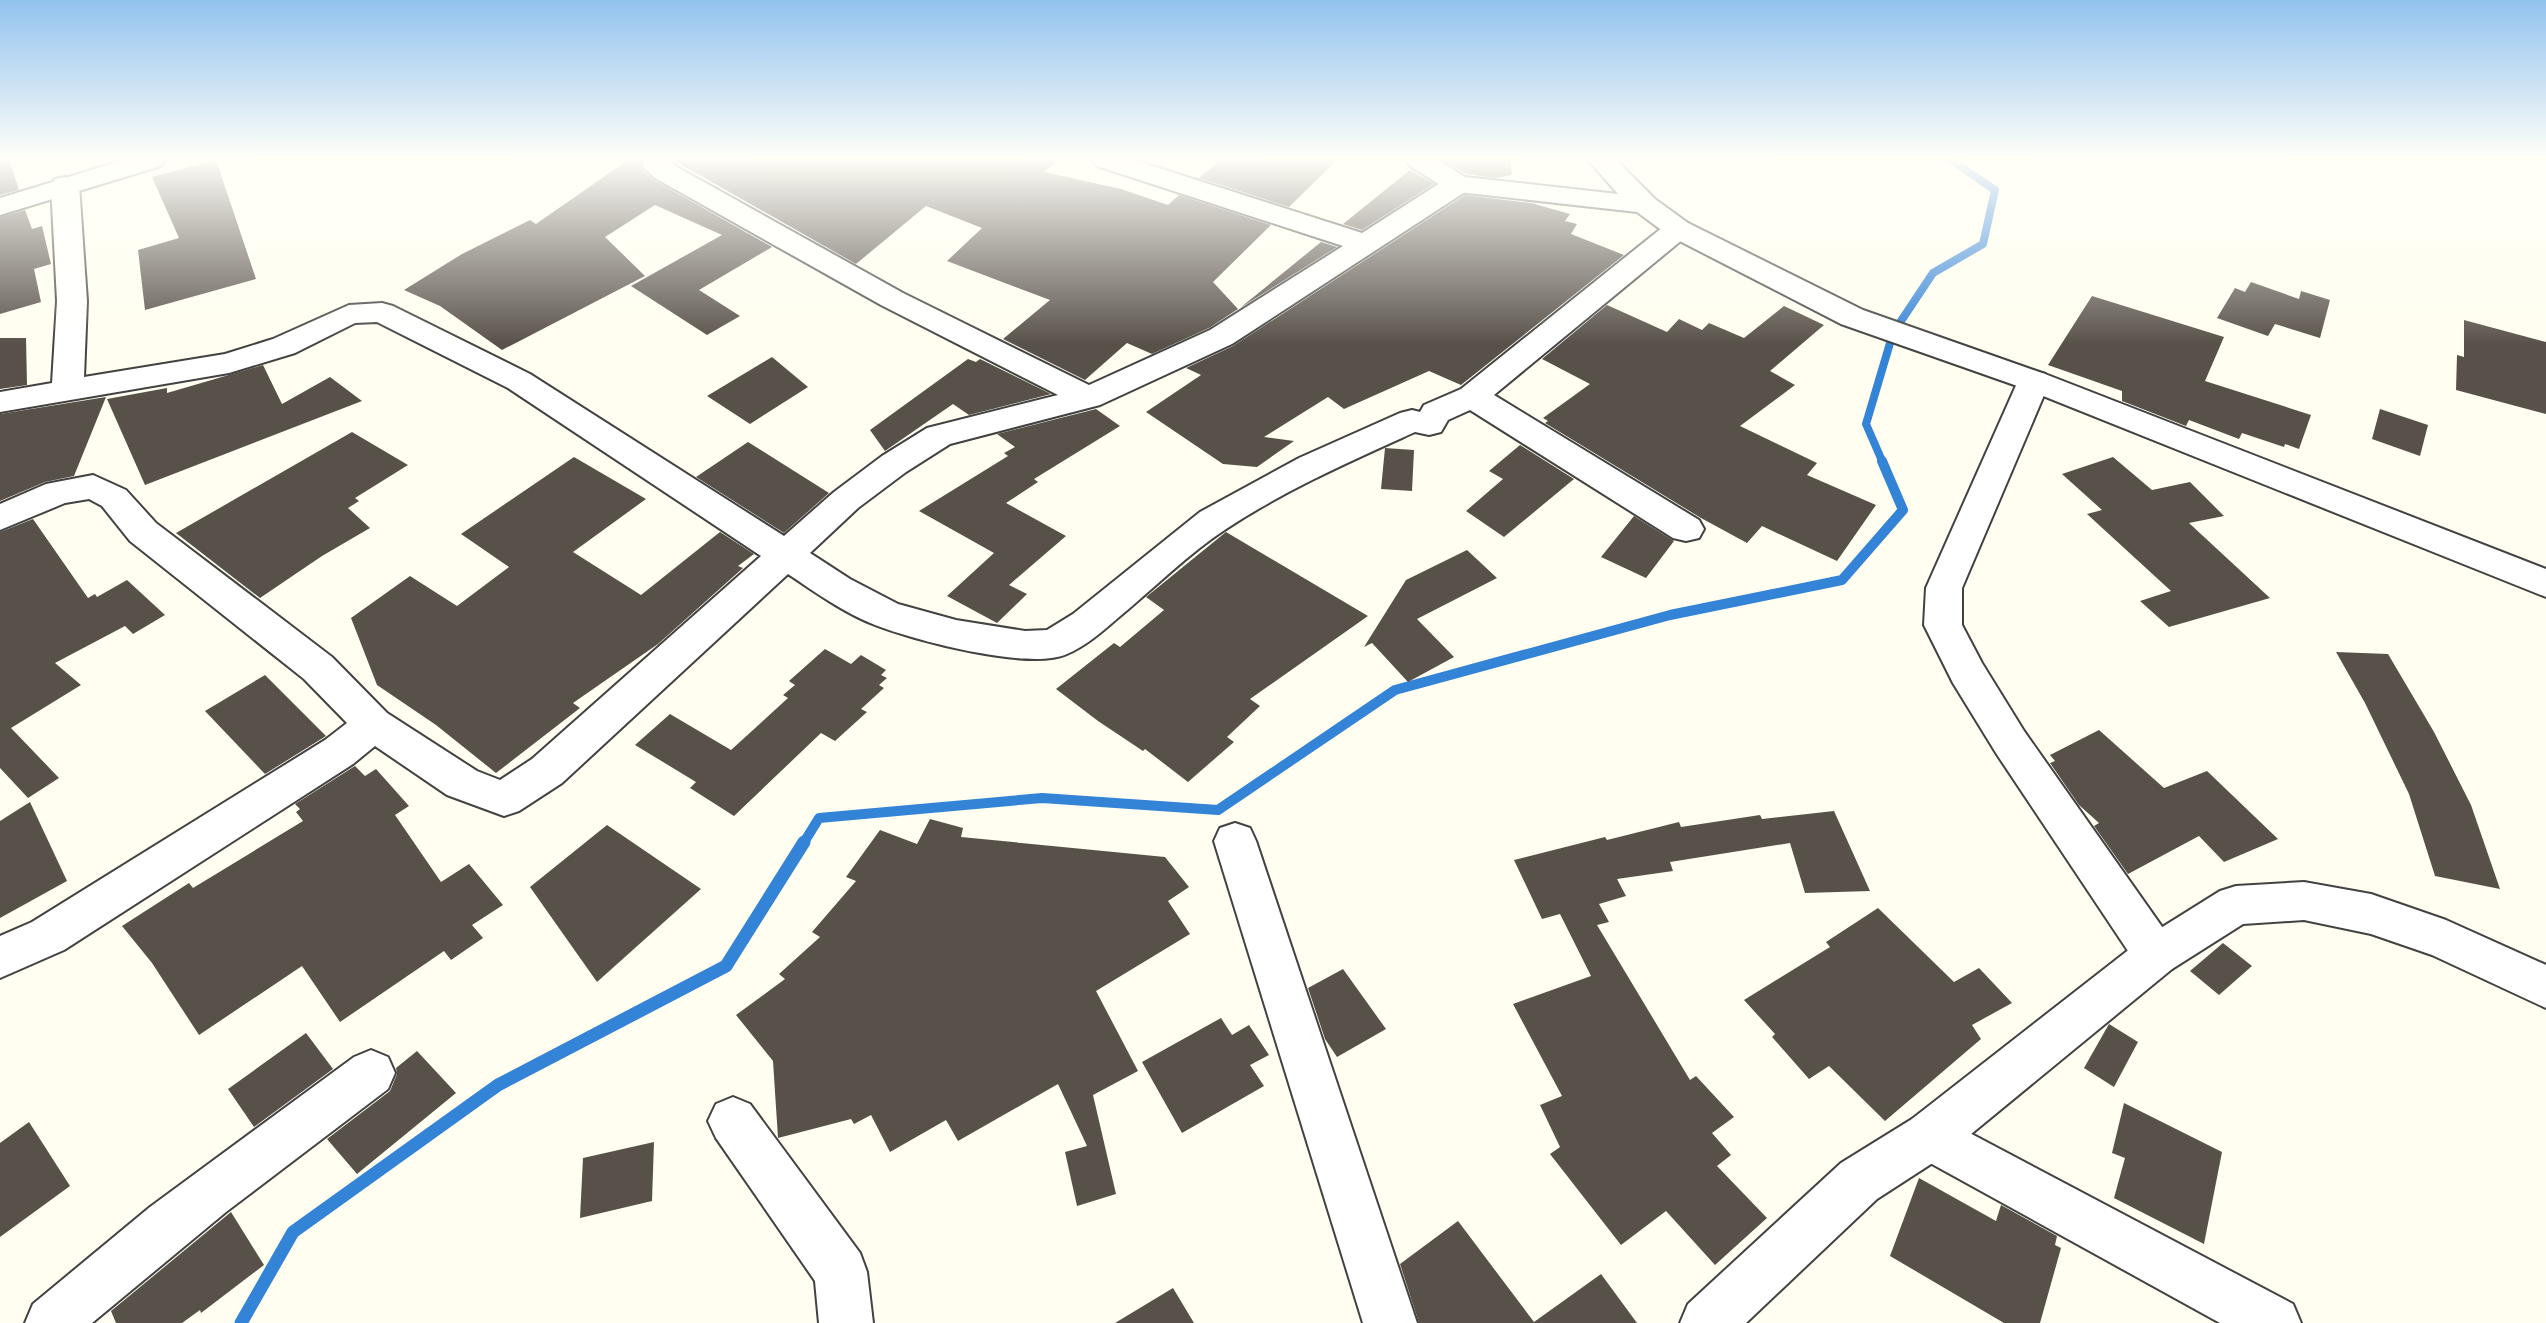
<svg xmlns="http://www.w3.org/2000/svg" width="2546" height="1323" font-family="'Roboto Serif',serif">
<rect width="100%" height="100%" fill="#fffef0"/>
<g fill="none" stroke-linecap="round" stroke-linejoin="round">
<polyline stroke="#3383d6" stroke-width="8" points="1883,463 1866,424 1893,333 1933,273 1983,244 1995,190 1951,160"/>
<polyline stroke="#3383d6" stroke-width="10" points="803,844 819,818 1042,798 1218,810 1395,690 1670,615 1842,580 1903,510 1882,461"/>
<polyline stroke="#3383d6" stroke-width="13" points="241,1323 293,1232 498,1085 726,966 804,842"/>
</g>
<g fill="#58514a">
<polygon points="0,160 9,160 19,190 0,195"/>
<polygon points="216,160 256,279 145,310 138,250 179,238 152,177"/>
<polygon points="628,160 640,160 642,170 654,180 772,247 699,290 740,316 707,335 631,286 722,235 655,205 605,237 645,276 502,350 440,306 404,290 462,254 530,220 536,224"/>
<polygon points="673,160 1058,160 1044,172 1121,189 1168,205 1179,195 1271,225 1213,282 1238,309 1209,328 1152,354 1127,343 1085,380 1003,339 1050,300 947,261 982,228 926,206 856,264"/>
<polygon points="1220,160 1337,160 1289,207 1199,178"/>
<polygon points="1443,160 1510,160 1512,175 1496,178 1466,174"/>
<polygon points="1410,170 1434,184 1362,230 1343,224"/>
<polygon points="1465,195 1531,203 1570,214 1565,221 1577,224 1571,234 1624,255 1461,385 1429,371 1344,409 1328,397 1264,437 1294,441 1257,467 1223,464 1146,412 1201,375 1186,368 1233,346"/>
<polygon points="25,210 32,229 42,226 51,264 34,269 41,302 0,314 0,217"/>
<polygon points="1321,242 1337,247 1240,308"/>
<polygon points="2251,282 2299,299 2301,291 2330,300 2320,338 2275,324 2268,336 2217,318 2235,288 2245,292"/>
<polygon points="2092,296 2224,337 2205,381 2311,415 2299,449 2285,444 2284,447 2242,433 2239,439 2189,420 2186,426 2122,401 2122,391 2048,365"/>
<polygon points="1607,305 1667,332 1679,319 1702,330 1709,323 1744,338 1784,306 1824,325 1770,371 1795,385 1740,426 1817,463 1807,475 1876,505 1837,561 1762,526 1747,543 1701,518 1545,423 1548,421 1543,418 1590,384 1542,359"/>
<polygon points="2464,320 2546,342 2546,414 2456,390 2457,355 2464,357"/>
<polygon points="0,338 26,338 27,385 0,389"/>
<polygon points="772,357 808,387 750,424 707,396"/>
<polygon points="968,359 976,362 980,359 1051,394 969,415 953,404 885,451 870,430"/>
<polygon points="263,365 282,404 330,377 362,401 145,485 107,399 167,388 167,393"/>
<polygon points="106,397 74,476 45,482 0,501 0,414"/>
<polygon points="1096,409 1120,426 1034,479 1038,482 1006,503 1066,536 1009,585 1027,594 997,623 947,596 994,553 919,511 1008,456 1004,453 1015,447 997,434"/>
<polygon points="2380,409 2428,425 2420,456 2372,439"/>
<polygon points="352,432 408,465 355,498 359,501 348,508 370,528 322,556 260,598 176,533"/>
<polygon points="748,442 829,493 784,533 696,477"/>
<polygon points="1520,445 1574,479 1504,537 1466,511 1503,479 1489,471"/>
<polygon points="1385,448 1414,450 1412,491 1381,489"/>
<polygon points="574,457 646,499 573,552 641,595 720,532 754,554 738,566 743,568 658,644 573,703 580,708 496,773 436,725 377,685 351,618 410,576 457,606 509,567 461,534"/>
<polygon points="2113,457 2152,490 2190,482 2224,516 2189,523 2270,598 2169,627 2140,601 2171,591 2087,514 2102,510 2062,474"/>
<polygon points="1634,516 1674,541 1646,578 1601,557"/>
<polygon points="33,519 88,598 95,594 97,597 127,580 165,615 133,634 125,626 55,663 81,685 11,728 59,778 28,798 0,768 0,532"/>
<polygon points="1226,532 1368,616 1250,699 1260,706 1227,737 1234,742 1188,782 1145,749 1143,751 1098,721 1056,689 1114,643 1120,647 1164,610 1146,597"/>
<polygon points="1467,550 1497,578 1417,619 1454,657 1408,682 1372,643 1364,647 1406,580"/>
<polygon points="825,649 851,664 861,655 886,670 881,675 887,678 879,685 884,688 861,709 867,712 835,741 821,733 734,816 690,788 696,782 635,745 670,714 731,750 788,698 783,695 795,685 789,681"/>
<polygon points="2336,652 2388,654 2434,732 2471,805 2500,889 2435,876 2409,794 2365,703"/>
<polygon points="265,675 326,736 265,774 205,711"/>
<polygon points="2099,730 2164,788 2207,771 2278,839 2224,862 2199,836 2128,874 2094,826 2099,823 2079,805 2050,763 2055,761 2050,755"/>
<polygon points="355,766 365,776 376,769 409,806 395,815 441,882 469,864 503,905 472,925 483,938 451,960 444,951 340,1022 302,966 199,1035 152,963 122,926 189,883 193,888 303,821 296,812 300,809 295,804"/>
<polygon points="30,802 67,881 0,918 0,821"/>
<polygon points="1834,811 1870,891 1805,893 1790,843 1670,862 1673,871 1617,879 1626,896 1599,904 1609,922 1597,925 1690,1080 1696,1076 1734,1117 1712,1133 1731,1155 1717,1166 1767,1218 1715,1265 1666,1211 1621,1245 1550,1154 1560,1147 1540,1105 1562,1096 1513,1004 1591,976 1560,914 1542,919 1514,860 1605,837 1607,840 1679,822 1681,827 1760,815 1762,819"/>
<polygon points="930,819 963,828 961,837 1165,857 1189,887 1168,901 1190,934 1096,991 1138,1071 1093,1095 1116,1194 1077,1206 1065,1152 1087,1146 1058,1084 958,1141 946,1120 890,1152 871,1115 854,1124 851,1119 778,1138 773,1061 736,1015 785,979 779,974 820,937 812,932 856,881 846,877 880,830 917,844"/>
<polygon points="607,825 701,889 597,982 530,887"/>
<polygon points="1878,908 1954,982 1979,968 2012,1003 1972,1025 1981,1039 1885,1121 1829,1066 1809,1079 1772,1037 1775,1034 1744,1000 1830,947 1826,942"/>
<polygon points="2223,943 2252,966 2219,995 2190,971"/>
<polygon points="1343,969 1386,1029 1337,1057 1325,1039 1308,988"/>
<polygon points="1221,1018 1232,1035 1249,1025 1269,1055 1250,1065 1264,1086 1182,1133 1142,1062"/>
<polygon points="2109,1024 2138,1042 2114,1087 2084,1068"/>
<polygon points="306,1033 333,1069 254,1127 228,1089"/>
<polygon points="417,1051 456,1093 357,1174 327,1139 390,1091 397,1074 396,1068"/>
<polygon points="2124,1103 2222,1152 2204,1244 2114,1198 2125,1158 2112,1153"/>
<polygon points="29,1122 70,1186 0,1237 0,1143"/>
<polygon points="654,1142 652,1201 580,1218 583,1158"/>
<polygon points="1919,1178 1996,1221 2001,1205 2057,1236 2055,1245 2061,1248 2040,1323 2004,1323 1890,1256"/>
<polygon points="231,1212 264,1265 201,1313 200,1310 182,1323 116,1323 111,1311"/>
<polygon points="1458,1221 1534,1322 1601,1274 1637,1323 1419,1323 1400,1264"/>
<polygon points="1173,1288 1194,1323 1115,1323"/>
</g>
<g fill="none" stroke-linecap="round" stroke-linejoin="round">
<g stroke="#424242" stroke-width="4">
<g id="minor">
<path d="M642 160H669L675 166 903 293 1089 385 1210 330 1343 246 1097 166 1093 160H1134L1362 233 1448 178 1458 176 1468 178 1472 184 1468 190 1232 344 1100 405 950 444 906 472 858 508 810 553 850 579 898 604 956 620 1025 631 1047 630 1073 614 1200 512 1299 458 1400 413 1412 410 1420 412 1424 405 1461 389 1668 223 1678 220 1688 223 1692 229 1688 235 1494 395 1699 520 1704 529 1699 538 1686 541 1673 538 1470 410 1448 420 1441 432 1429 435 1415 432C1351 461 1285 490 1226 529 1189 553 1153 589 1119 617 1103 631 1086 646 1067 654 1030 671 913 640 875 625 844 613 815 592 788 574L562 783 519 811 504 816 447 795 375 746 353 764 64 950 0 978V936L32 922 325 740 347 723 304 679 130 541 102 506 89 499 65 503 0 530V504L46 484 93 475 126 490 156 523 332 657 387 713 477 771 500 780 532 759 761 556 508 388 377 322 355 323 295 353 229 373 0 412V392L52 383 57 301 51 185 55 179 65 177 75 179 79 185 87 301 84 377 225 354 273 339 349 305 382 303 393 306 530 374 784 536 834 492 882 456 927 428 1058 395 881 305 655 178 644 168Z"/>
<polygon points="2034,371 2045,374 2050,381 1962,588 1962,625 1982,663 2024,731 2172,941 2179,955 2172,969 2156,975 2140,969 1996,753 1953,683 1924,625 1926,588 2018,381 2023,374"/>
<polygon points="1235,823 1250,828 1256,841 1417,1323 1363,1323 1214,841 1220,828"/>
<polygon points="371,1050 388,1057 395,1073 388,1089 226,1212 92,1323 25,1323 33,1304 150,1207 354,1057"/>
<polygon points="733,1097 750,1104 860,1253 867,1272 873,1323 819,1323 815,1281 716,1138 708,1121 716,1104"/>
<polygon points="1930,1112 2293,1304 2301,1323 2220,1323 1912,1153 1905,1136 1912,1119"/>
</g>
</g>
<g stroke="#424242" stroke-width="4">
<g id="tertiary">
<polygon points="124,160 165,160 161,166 0,215 0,198"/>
<polygon points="1406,160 1438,160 1465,177 1618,194 1588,160 1616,160 1655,199 1688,223 1863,310 2045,374 2546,569 2546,597 2023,388 1841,324 1668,235 1637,212 1458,192 1448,190 1410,166"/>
<polygon points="2304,882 2371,894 2446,920 2546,965 2546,1008 2432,955 2371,934 2304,920 2243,924 2172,969 1948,1153 1877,1199 1746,1323 1680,1323 1688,1304 1841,1163 1912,1119 2140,941 2220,891 2236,886"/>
</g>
</g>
<use href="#minor" fill="#fff" fill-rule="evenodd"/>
<use href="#tertiary" fill="#fff" fill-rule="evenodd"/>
</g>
<linearGradient id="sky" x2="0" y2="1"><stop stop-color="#92c2ef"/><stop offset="0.46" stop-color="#fffff8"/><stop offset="1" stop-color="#fffff8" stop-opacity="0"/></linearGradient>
<rect width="2546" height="345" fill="url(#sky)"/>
</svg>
